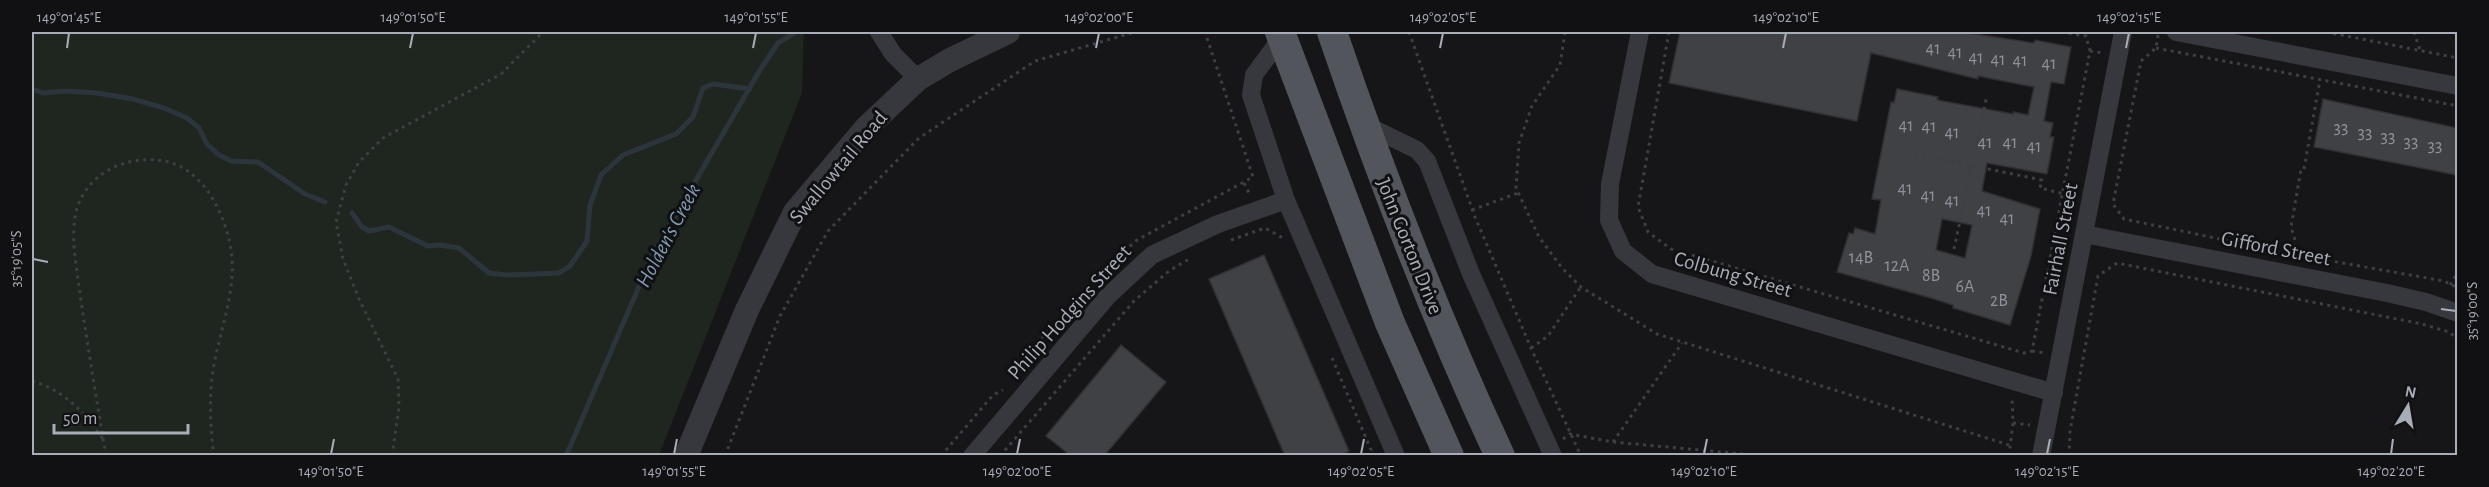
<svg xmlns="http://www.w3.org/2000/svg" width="2489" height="487" font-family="'Alegreya Sans',sans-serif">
<rect width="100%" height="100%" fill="#161618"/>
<polygon fill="#1e261f" points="32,32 804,32 802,93 659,455 32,455"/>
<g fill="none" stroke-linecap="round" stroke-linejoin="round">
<g stroke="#2c353c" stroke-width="5">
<polyline points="32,89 43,93 66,91 97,93 133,99 164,108 187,118 199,128 207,144 219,155 231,161 258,162 305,194 325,202"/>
<polyline points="352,213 362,227 369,231 389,227 428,246 440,245 459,248 489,273 506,275 559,273 570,266 587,241 590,205 601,175 623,155 676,134 693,117 703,88 713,84 750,89"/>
<polyline points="566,456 653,254 760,70 778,43 796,32"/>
</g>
</g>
<g fill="#404145" stroke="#303034" stroke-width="1.5" fill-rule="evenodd">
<path d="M1680 32H1962L2034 43 2035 40 2071 47 2064 84 2051 82 2044 121 2053 123 2050 137H2054L2047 174 1987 163 1982 191 2040 209 2031 256 2010 325 1953 308V305L1931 298 1837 272 1849 233 1853 234 1855 228 1875 234 1881 200 1872 199 1891 102 1894 103 1897 89 1938 97 1937 100 2013 114V112L2028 115 2034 87 1978 76V79L1871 53 1857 121 1669 83ZM1942 219 1972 225 1965 258 1936 250Z"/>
<polygon points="2323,99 2457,128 2457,175 2314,147"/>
<polygon points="1264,255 1349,451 1340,456 1285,456 1209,279"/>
<polygon points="1121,345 1166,382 1104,456 1071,456 1046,436"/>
</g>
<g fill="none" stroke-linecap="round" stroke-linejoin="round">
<g stroke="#3d3f44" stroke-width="3" stroke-dasharray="3 4.5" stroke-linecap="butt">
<polyline points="1409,32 1475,217 1531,348 1581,456"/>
<polyline points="1565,32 1560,65 1532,106 1519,143 1516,188 1539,237 1562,268 1581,287 1657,334 2009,445"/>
<polyline points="1669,32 1638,207 1648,232 1671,249 2024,353 2032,351 2090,51 2086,36 2061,32"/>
<polyline points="2326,32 2458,58"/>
<polyline points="2414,32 2420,50"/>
<polyline points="2158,35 2156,48 2141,61 2113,204 2124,219 2292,254 2444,281 2458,288"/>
<polyline points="2156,48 2458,106"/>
<polyline points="2090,51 2103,53"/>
<polyline points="1885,148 2042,180 2040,188 2073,196"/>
<polyline points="2304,169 2320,80"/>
<polyline points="1244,183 1250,195"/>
<polyline points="1472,210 1518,193"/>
<polyline points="1231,240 1265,228 1283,238"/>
<polyline points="1954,249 1987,95"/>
<polyline points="2292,254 2296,243 2291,227 2301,169"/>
<polyline points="2049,264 2061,267"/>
<polyline points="2450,285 2458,272"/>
<polyline points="1531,348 1548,336 1580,288"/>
<polyline points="2032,351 2045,353"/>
<polyline points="1332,358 1371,450 1369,456"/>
<polyline points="1021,369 1028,353 1113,261 1137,240 1253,177 1205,32"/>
<path d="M32 381C64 390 84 412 103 439"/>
<polyline points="2013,423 2030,425"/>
<polyline points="1563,439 1570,434 1613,442 1765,456"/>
<polyline points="1613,442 1682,343"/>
<path d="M106 456C97 402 88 348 80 294 77 269 71 242 75 217 82 175 125 154 164 161 198 167 218 202 227 232 242 279 221 323 213 370 209 398 210 427 214 456"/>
<polyline points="392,456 399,407 398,379 359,299 343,259 336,222 346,185 359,162 383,138 501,74 543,32"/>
<polyline points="725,456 780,316 828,231 919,138 1035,61 1135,32"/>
<polyline points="941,456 993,395 1003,390"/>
<polyline points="1000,456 1134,301 1169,271 1189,259"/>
<polyline points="2009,456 2013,423 2012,398"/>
<polyline points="2069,456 2070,431 2098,276 2117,263 2422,324 2449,332 2458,339"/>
</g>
<g stroke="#37383d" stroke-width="18">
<polyline points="879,32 893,54 918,79"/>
<polyline points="1640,32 1610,184 1609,220 1623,251 1652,274 2054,393"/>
<polyline points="2176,32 2458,86"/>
<polyline points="1282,37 1254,75 1251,95 1286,200 1396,456"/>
<polyline points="1364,124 1417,150 1427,161 1471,274 1553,456"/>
<polyline points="2084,234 2387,293 2426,302 2458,313"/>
<polyline points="972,456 1108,296 1152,255 1218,224 1286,200"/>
<polyline points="2041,456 2123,32"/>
</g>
<polyline stroke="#37383d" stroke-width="24" points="686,456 747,310 795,212 866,128 918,79 950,60 1008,32"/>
<g stroke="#53555c" stroke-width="30">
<polyline points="1280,32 1390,323 1449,456"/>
<path d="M1332 32C1381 176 1435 317 1500 456"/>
</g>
</g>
<path fill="none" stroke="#a8adb8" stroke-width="2" d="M67 48 69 33M410 48 413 33M753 48 756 33M1096 48 1099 33M1440 48 1443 33M1783 48 1786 33M2126 48 2129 33M33 259 48 262M2441 309 2456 311M331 454 334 439M674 454 677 439M1017 454 1020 439M1361 454 1364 439M1704 454 1707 439M2047 454 2050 439M2391 454 2393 439"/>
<g text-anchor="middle" stroke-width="6" stroke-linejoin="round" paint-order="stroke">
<g font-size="18" fill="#8e929b">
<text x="1933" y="54">41</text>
<text x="1955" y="58">41</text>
<text x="1976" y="63">41</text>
<text x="1998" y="65">41</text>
<text x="2020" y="66">41</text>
<text x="2049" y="69">41</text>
<text x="1906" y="131">41</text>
<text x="1929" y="132">41</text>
<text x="2341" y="133">33</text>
<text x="1952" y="138">41</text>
<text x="2365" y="138">33</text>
<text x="2388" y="142">33</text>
<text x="2411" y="147">33</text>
<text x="1985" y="148">41</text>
<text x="2010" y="148">41</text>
<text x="2435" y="151">33</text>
<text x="2034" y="152">41</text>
<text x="1905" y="194">41</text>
<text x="1928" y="201">41</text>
<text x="1952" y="206">41</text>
<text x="1984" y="216">41</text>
<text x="2007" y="224">41</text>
<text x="1861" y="263">14B</text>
<text x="1897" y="271">12A</text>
<text x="1931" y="281">8B</text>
<text x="1965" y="292">6A</text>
<text x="1999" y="306">2B</text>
</g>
<g font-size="21" fill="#a8adb8" stroke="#111113">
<text transform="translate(838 167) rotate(-50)" y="7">Swallowtail Road</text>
<text transform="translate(2060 239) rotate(-79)" y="7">Fairhall Street</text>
<text transform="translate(1410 246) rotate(68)" y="7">John Gorton Drive</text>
<text transform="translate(2276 248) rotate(11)" y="7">Gifford Street</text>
<text transform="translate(1733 274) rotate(16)" y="7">Colbung Street</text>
<text transform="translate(1069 312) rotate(-48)" y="7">Philip Hodgins Street</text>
</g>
<g font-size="22" font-style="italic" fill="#7f9bb3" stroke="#111113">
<text transform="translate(667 235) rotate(-62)" y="8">Holden's Creek</text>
</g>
</g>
<rect width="2489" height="487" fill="none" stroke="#111113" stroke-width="66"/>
<g transform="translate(2408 406) rotate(11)" stroke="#111113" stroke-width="4.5" paint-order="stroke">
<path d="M0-4.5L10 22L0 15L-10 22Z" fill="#a8adb8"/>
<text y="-9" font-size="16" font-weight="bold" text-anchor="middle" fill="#a8adb8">N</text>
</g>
<path d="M54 424v9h134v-9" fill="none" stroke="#a8adb8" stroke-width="3"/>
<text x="63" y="424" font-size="18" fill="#a8adb8" stroke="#111113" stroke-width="4.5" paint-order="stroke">50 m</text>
<rect x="33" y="33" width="2423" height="421" fill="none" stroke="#a8adb8" stroke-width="2"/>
<g font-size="15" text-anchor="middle" fill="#a8adb8">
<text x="69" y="22">149°01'45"E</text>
<text x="413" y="22">149°01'50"E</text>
<text x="756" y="22">149°01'55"E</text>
<text x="1099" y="22">149°02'00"E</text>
<text x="1443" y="22">149°02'05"E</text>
<text x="1786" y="22">149°02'10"E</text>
<text x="2129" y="22">149°02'15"E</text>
<text transform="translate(16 259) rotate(-90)" y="5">35°19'05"S</text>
<text transform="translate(2472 311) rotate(-90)" y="5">35°19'00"S</text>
<text x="331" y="476">149°01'50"E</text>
<text x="674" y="476">149°01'55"E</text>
<text x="1017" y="476">149°02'00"E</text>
<text x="1361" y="476">149°02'05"E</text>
<text x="1704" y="476">149°02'10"E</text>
<text x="2047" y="476">149°02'15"E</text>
<text x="2391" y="476">149°02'20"E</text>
</g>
</svg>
